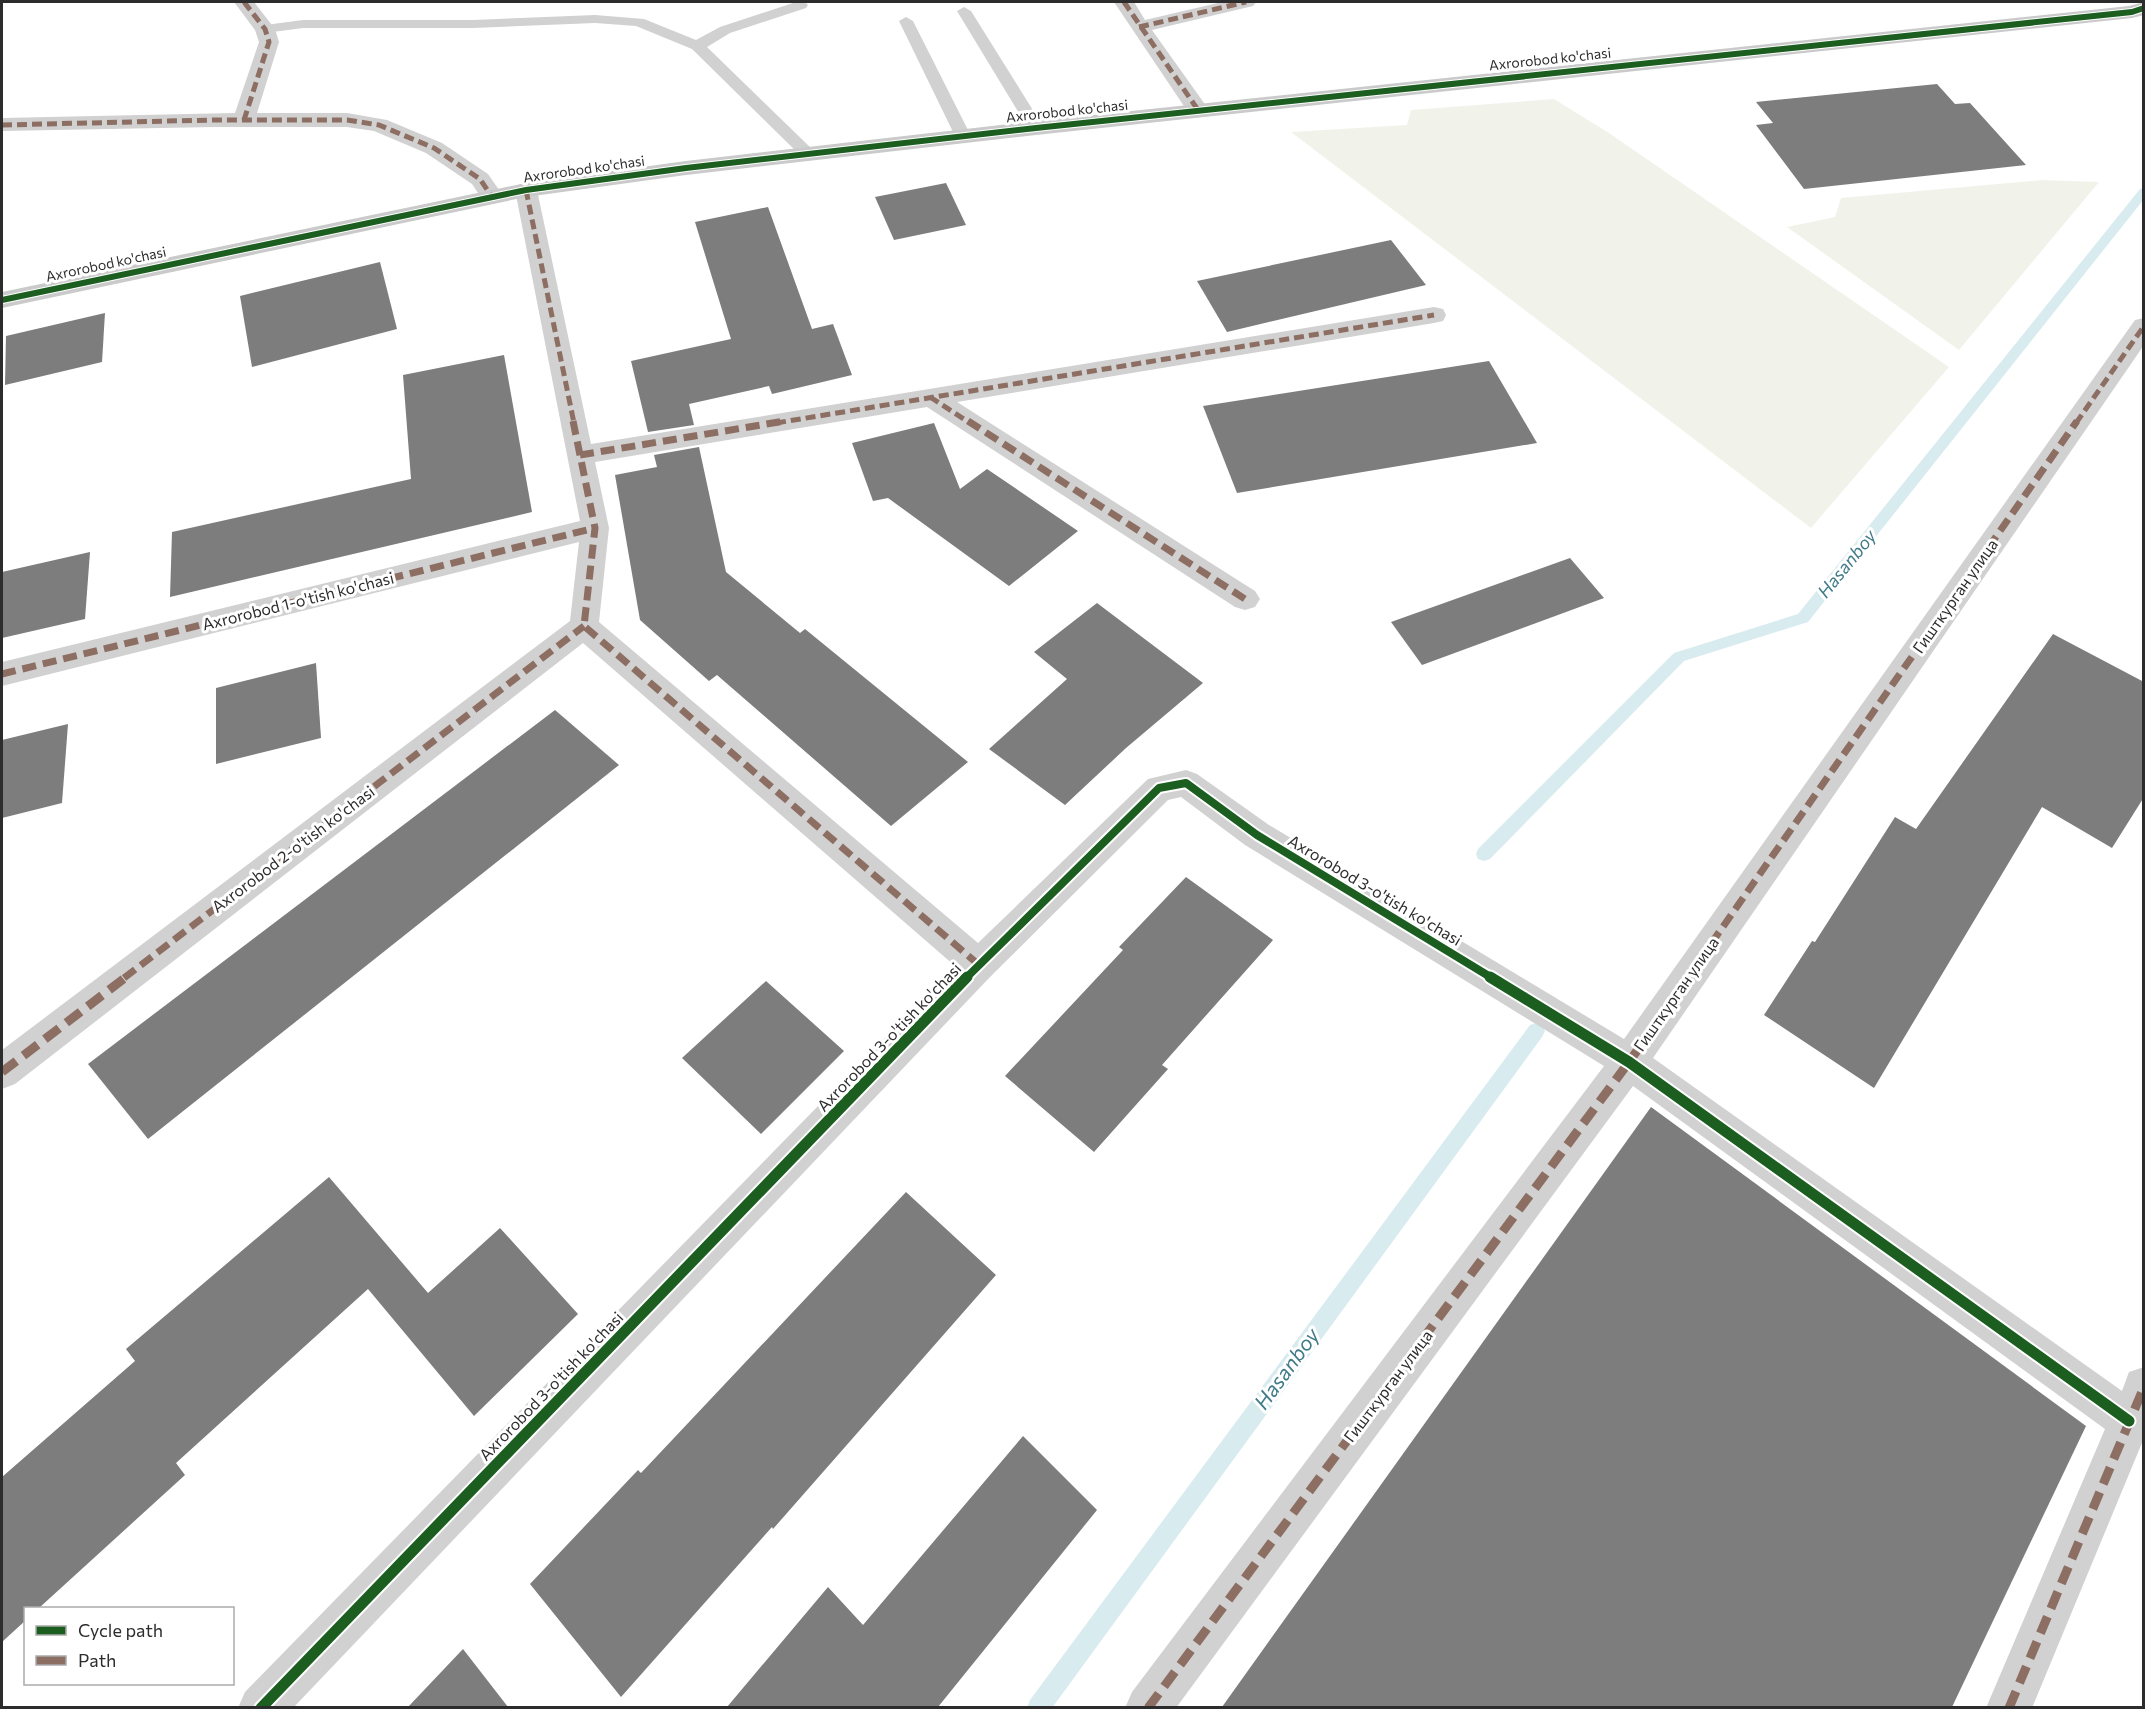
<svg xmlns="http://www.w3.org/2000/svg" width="2145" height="1709" font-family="Commissioner,sans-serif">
<rect width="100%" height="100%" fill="#fff"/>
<g fill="#f1f3eb">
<polygon points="1554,99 1609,133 1949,367 1811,528 1291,132 1407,125 1411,110"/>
<polygon points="2042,180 2099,182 1959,350 1787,227 1835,217 1841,198"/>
</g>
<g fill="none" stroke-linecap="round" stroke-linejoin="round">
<g fill="#d8ebef" fill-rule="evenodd">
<polygon points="2144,188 2144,199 1808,622 1684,661 1490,859 1484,861 1478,859 1476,854 1478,849 1674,653 1798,614 2140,189"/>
<polygon points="1536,1023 1542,1025 1545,1031 1542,1037 1052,1708 1027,1708 1030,1700 1530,1025"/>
</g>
</g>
<g fill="#7d7d7d">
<polygon points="1937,84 1955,104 1970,103 2026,165 1804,189 1756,125 1773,123 1756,102"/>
<polygon points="946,183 966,225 894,240 875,197"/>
<polygon points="768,207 812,329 833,324 852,375 772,394 769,386 689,404 694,425 648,432 631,361 731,339 695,222"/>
<polygon points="1391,240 1426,285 1227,332 1197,281"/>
<polygon points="380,262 397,329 252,367 240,296"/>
<polygon points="105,313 102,362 5,385 6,336"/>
<polygon points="504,355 532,512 170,597 172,532 411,479 403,375"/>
<polygon points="1489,361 1537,443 1237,493 1203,406"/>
<polygon points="934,423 960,489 987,469 1078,531 1009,586 888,498 873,501 852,443"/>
<polygon points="699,447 726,572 800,633 805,629 968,762 891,826 717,675 709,681 640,620 615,475 657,467 654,455"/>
<polygon points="90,552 85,619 2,638 2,572"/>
<polygon points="1570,558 1604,598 1422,665 1391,622"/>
<polygon points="1097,603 1203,683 1126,748 1065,805 989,749 1067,679 1034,652"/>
<polygon points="2053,634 2144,682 2144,797 2112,848 2042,807 1874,1088 1764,1015 1812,941 1815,942 1895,817 1916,829"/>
<polygon points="316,663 321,738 216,764 216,688"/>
<polygon points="555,710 619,765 148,1139 88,1064"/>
<polygon points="68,724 62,803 2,818 2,740"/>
<polygon points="1186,877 1273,940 1162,1065 1168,1069 1094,1152 1005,1076 1123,950 1119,947"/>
<polygon points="766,981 844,1051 761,1134 682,1058"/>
<polygon points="1651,1107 2086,1426 1952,1707 1222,1707"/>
<polygon points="329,1177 428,1293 500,1228 578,1314 474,1416 368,1289 176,1463 185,1475 39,1608 26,1608 26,1620 2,1642 2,1477 135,1361 126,1349"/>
<polygon points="906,1192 996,1275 773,1529 772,1527 621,1697 530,1584 638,1470 641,1473"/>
<polygon points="1023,1436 1097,1510 938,1707 727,1707 828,1587 863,1625"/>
<polygon points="463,1649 508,1707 408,1707"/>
</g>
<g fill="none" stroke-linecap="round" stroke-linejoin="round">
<g fill="#d1d1d1" fill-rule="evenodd">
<polygon points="796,2 805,2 808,5 806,8 730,33 707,47 813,150 815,153 807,158 801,156 692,49 636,26 595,23 473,28 303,28 265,33 258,29 265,25 303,20 473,20 595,15 644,19 696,40 720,27"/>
<polygon points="964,7 971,11 1044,128 1042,131 1036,133 1028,128 957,11"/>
<polygon points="906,17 913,21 971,136 969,139 957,139 955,136 899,21"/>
</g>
<g fill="#d1d1d1" fill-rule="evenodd">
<polygon points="234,2 254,2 275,29 279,42 257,113 347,113 387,120 442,143 488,174 504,197 500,202 492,204 484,202 472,184 426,153 374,131 347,127 214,127 2,131 2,118 235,113 259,42 255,30"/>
<polygon points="1114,2 1134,2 1145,20 1222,2 1256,2 1253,6 1152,30 1209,110 1206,115 1198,117 1190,115"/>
<polygon points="526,183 534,185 537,190 591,444 1434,307 1443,309 1446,315 1443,321 1434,323 957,402 1255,591 1260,599 1255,607 1245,610 1235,607 927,407 595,462 609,528 599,622 978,943 1148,779 1186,770 1197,774 1269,825 1624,1039 2135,320 2144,318 2144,345 1653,1058 2122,1391 2129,1372 2144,1367 2144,1438 2032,1708 1986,1708 2105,1429 1633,1086 1176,1708 1125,1708 1132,1692 1604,1066 1245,845 1181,797 1168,800 991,976 293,1708 238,1708 245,1692 955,966 583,643 15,1084 2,1089 2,1050 570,621 579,542 2,686 2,662 580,521 515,190 518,185"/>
</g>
<polygon fill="#cacaca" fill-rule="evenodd" points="2144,2 2144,15 2132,18 1036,135 686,175 526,197 2,308 2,292 526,183 686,161 1036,121 2129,6"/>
<g stroke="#8d6e63" stroke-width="5" stroke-dasharray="10 5" stroke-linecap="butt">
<polyline points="244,2 265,29 269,42 244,120"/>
<polyline points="1124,2 1198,110"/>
<polyline points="1139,27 1246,2"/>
<polyline points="2,125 214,120 347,120 379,125 434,148 480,179 492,197"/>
<polyline points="526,190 574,423"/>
<polyline points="930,397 970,423"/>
<polyline points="776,423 1434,315"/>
<polyline points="2076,423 2144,326"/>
</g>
<g stroke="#8d6e63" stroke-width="7" stroke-dasharray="14 7" stroke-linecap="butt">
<polyline points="573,421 595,528 584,626 979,965"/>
<polyline points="968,421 1245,599"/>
<polyline points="580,455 785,421"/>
<polyline points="2,674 595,528"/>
<polyline points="124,978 584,626"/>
<polyline points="1687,978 2077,421"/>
</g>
<g stroke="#8d6e63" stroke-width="9" stroke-dasharray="18 9" stroke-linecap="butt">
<polyline points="2,1072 126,977"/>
<polyline points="1148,1708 1629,1062 1689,977"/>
<polyline points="2009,1708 2144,1387"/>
</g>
<g stroke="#fff" stroke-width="8">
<polyline id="cycleway-far2" points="2,300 526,190 686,168 1036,128 2132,12 2144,8"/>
</g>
<g stroke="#fff" stroke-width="12">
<polyline id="cycleway-far1" points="966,978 1159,788 1186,783 1257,835 1492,978"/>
</g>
<g stroke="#fff" stroke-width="15">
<g id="cycleway">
<polyline points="1490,977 1629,1062 2129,1421"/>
<polyline points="261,1708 967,977"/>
</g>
</g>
<use href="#cycleway-far2" stroke="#1b5e20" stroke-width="6"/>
<use href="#cycleway-far1" stroke="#1b5e20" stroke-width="8"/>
<use href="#cycleway" stroke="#1b5e20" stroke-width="11"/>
</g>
<g text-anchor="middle" stroke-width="6" stroke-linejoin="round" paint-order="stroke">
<g font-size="14" fill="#2c2c2c" stroke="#fff">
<text transform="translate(1550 59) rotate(-6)" y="5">Axrorobod ko'chasi</text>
<text transform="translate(1067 111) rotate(-6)" y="5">Axrorobod ko'chasi</text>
<text transform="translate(584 169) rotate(-8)" y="5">Axrorobod ko'chasi</text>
<text transform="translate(106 264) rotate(-12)" y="5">Axrorobod ko'chasi</text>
</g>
<g font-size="16" fill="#2c2c2c" stroke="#fff">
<text transform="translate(1955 596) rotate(-55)" y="6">Гишткурган улица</text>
<text transform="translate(298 601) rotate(-14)" y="6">Axrorobod 1-o'tish ko'chasi</text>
<text transform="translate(293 849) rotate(-37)" y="6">Axrorobod 2-o'tish ko'chasi</text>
<text transform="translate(1375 890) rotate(31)" y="6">Axrorobod 3-o'tish ko'chasi</text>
<text transform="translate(1676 994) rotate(-55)" y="6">Гишткурган улица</text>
<text transform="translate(889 1037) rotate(-46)" y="6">Axrorobod 3-o'tish ko'chasi</text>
<text transform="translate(551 1386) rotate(-46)" y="6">Axrorobod 3-o'tish ko'chasi</text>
<text transform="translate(1388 1386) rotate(-53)" y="6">Гишткурган улица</text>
</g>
<g font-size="18" font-style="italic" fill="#407b88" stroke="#fff">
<text transform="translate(1847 564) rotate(-51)" y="6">Hasanboy</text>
</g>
<g font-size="21" font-style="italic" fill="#407b88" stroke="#fff">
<text transform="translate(1287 1369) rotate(-54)" y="7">Hasanboy</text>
</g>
</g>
<rect width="2145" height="1709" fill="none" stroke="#2c2c2c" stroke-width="6"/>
<rect x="24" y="1607" width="210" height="78" fill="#ffffff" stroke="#ababab" stroke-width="1.5"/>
<rect x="36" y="1626" width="30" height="9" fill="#1b5e20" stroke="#ababab" stroke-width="1.5"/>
<text x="78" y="1637" font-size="18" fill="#2c2c2c">Cycle path</text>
<rect x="36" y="1656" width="30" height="9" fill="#8d6e63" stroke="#ababab" stroke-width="1.5"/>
<text x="78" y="1667" font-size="18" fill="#2c2c2c">Path</text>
</svg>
